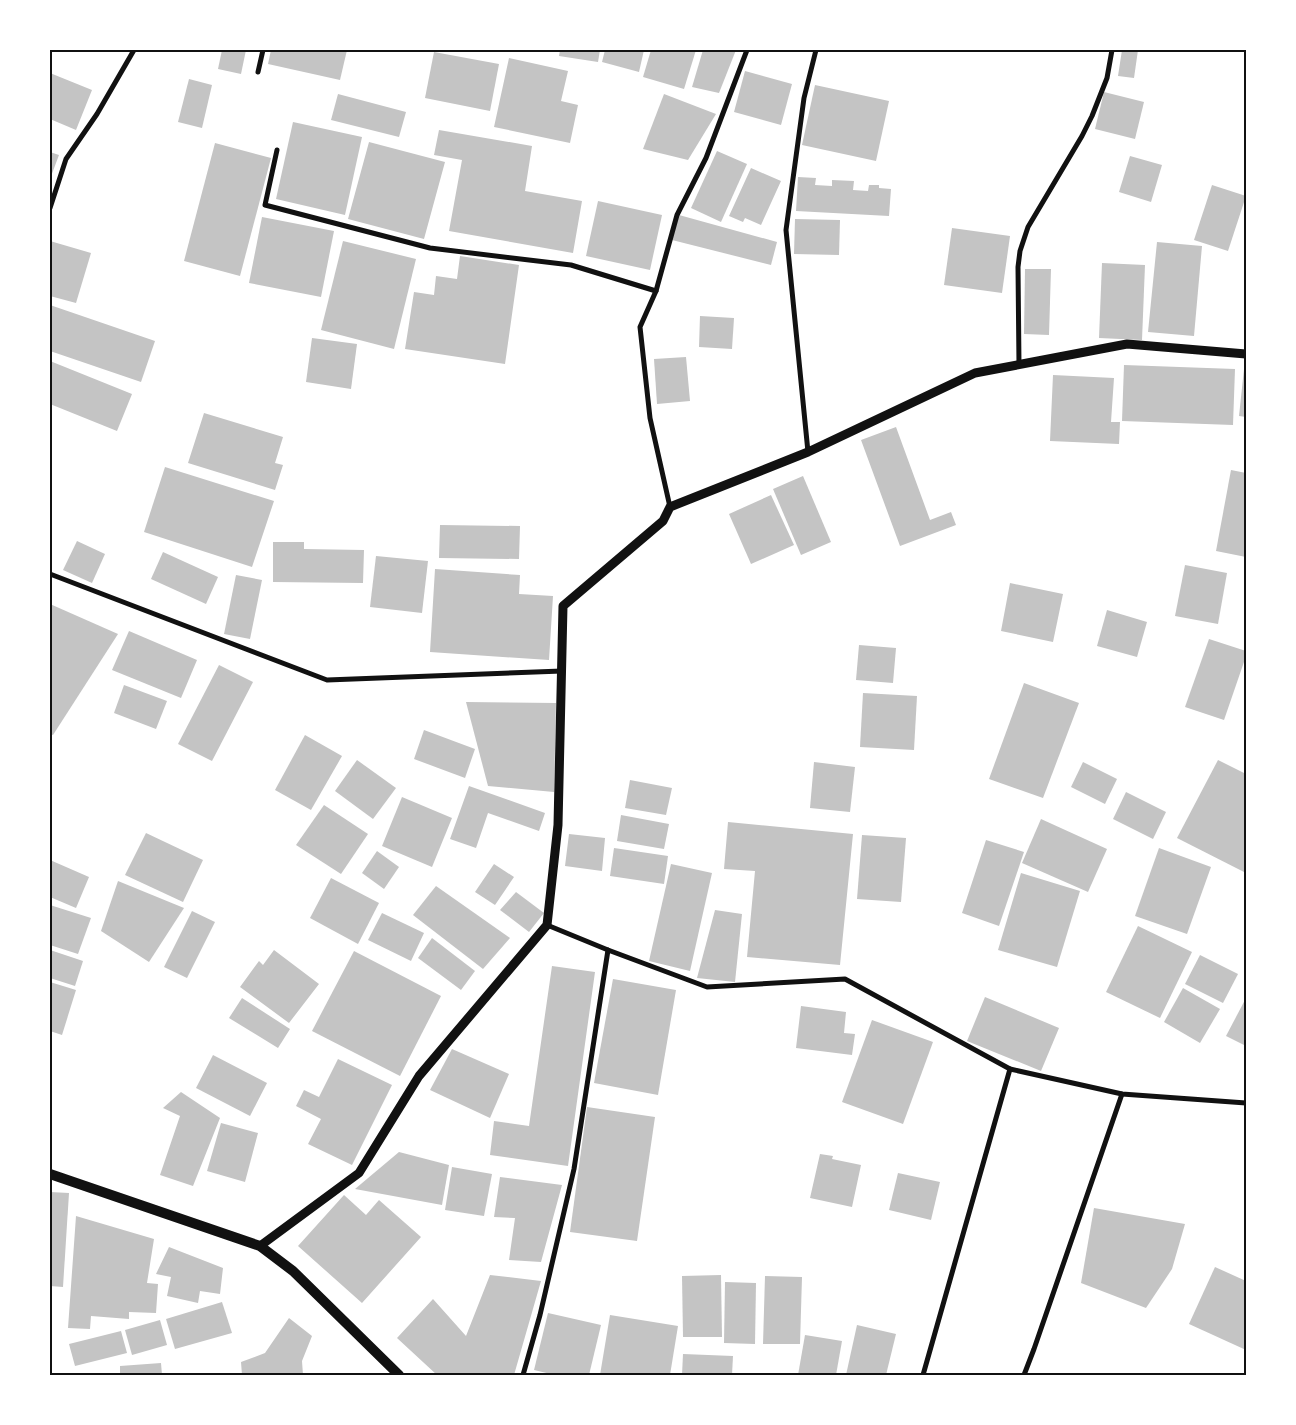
<svg xmlns="http://www.w3.org/2000/svg" width="1296" height="1425" font-family="'DM Sans',sans-serif">
<rect width="100%" height="100%" fill="#fff"/>
<g fill="#c4c4c4">
<polygon points="222,50 246,50 241,74 218,69"/>
<polygon points="271,50 347,50 340,80 268,64"/>
<polygon points="560,50 600,50 598,62 559,56"/>
<polygon points="605,50 644,50 639,72 602,62"/>
<polygon points="651,50 696,50 684,89 643,77"/>
<polygon points="703,50 736,50 719,93 692,87"/>
<polygon points="1122,50 1138,50 1134,78 1118,76"/>
<polygon points="434,52 499,64 490,111 425,98"/>
<polygon points="509,58 568,71 561,101 578,105 570,143 494,127"/>
<polygon points="745,71 792,84 781,125 734,112"/>
<polygon points="50,73 92,90 76,130 50,119"/>
<polygon points="189,79 212,85 202,128 178,122"/>
<polygon points="815,85 889,101 876,161 802,145"/>
<polygon points="1104,92 1144,102 1135,139 1095,129"/>
<polygon points="338,94 406,112 399,137 331,120"/>
<polygon points="664,94 716,114 688,160 643,149"/>
<polygon points="293,122 362,137 345,215 276,199"/>
<polygon points="439,130 532,146 525,191 582,201 573,253 449,231 462,160 434,155"/>
<polygon points="369,142 445,162 424,239 348,219"/>
<polygon points="215,143 271,158 240,276 184,261"/>
<polygon points="717,151 747,164 721,222 691,208"/>
<polygon points="50,152 59,155 50,179"/>
<polygon points="1130,156 1162,165 1151,202 1119,192"/>
<polygon points="751,168 781,181 761,225 745,218 743,222 729,216"/>
<polygon points="798,177 816,178 815,185 832,186 832,180 854,181 853,190 868,191 869,185 879,185 879,188 891,189 889,216 796,211"/>
<polygon points="1212,185 1246,196 1228,251 1194,240"/>
<polygon points="598,201 662,215 650,270 586,256"/>
<polygon points="679,215 777,242 771,265 672,240"/>
<polygon points="262,217 334,231 321,297 249,283"/>
<polygon points="795,219 840,220 839,255 794,254"/>
<polygon points="952,228 1010,236 1002,293 944,285"/>
<polygon points="50,241 91,253 76,303 50,296"/>
<polygon points="343,241 416,259 394,349 321,330"/>
<polygon points="1157,242 1202,246 1194,336 1148,332"/>
<polygon points="460,256 519,265 505,364 405,349 414,292 434,295 436,276 457,279"/>
<polygon points="1102,263 1145,265 1142,340 1099,338"/>
<polygon points="1025,269 1051,269 1049,335 1024,334"/>
<polygon points="50,305 155,341 141,382 50,351"/>
<polygon points="700,316 734,318 732,349 699,347"/>
<polygon points="312,338 357,344 351,389 306,382"/>
<polygon points="686,357 690,401 657,404 654,359"/>
<polygon points="50,361 132,394 117,431 50,404"/>
<polygon points="1124,365 1235,369 1233,425 1122,421"/>
<polygon points="1244,369 1246,370 1246,417 1239,416"/>
<polygon points="1053,375 1114,378 1111,422 1120,422 1119,444 1050,441"/>
<polygon points="204,413 283,437 275,463 283,465 275,490 188,463"/>
<polygon points="896,427 930,520 951,512 956,525 900,546 861,440"/>
<polygon points="165,467 274,501 252,567 144,532"/>
<polygon points="1231,470 1246,473 1246,557 1216,551"/>
<polygon points="803,476 831,542 801,555 773,489"/>
<polygon points="771,495 794,545 751,564 729,514"/>
<polygon points="440,525 520,526 519,559 439,558"/>
<polygon points="77,541 105,554 92,583 63,570"/>
<polygon points="273,542 304,542 304,549 364,550 363,583 273,582"/>
<polygon points="163,552 218,577 206,604 151,579"/>
<polygon points="376,556 428,561 422,613 370,607"/>
<polygon points="1185,565 1227,573 1218,624 1175,616"/>
<polygon points="435,569 520,575 519,594 553,596 549,660 430,652"/>
<polygon points="236,575 262,580 250,639 224,634"/>
<polygon points="1010,583 1063,594 1053,642 1001,631"/>
<polygon points="50,604 118,634 53,735 50,734"/>
<polygon points="1107,610 1147,622 1137,657 1097,646"/>
<polygon points="129,631 197,660 181,698 112,670"/>
<polygon points="1209,639 1246,651 1246,656 1224,720 1185,707"/>
<polygon points="859,645 896,648 893,683 856,680"/>
<polygon points="219,665 253,682 212,761 178,744"/>
<polygon points="1024,683 1079,703 1043,798 989,779"/>
<polygon points="124,685 167,701 156,729 114,713"/>
<polygon points="863,693 917,696 914,750 860,747"/>
<polygon points="466,702 556,703 554,792 488,786"/>
<polygon points="424,730 475,749 465,778 414,759"/>
<polygon points="305,735 342,756 311,810 275,790"/>
<polygon points="357,760 396,788 373,819 335,791"/>
<polygon points="1218,760 1246,774 1246,873 1177,838"/>
<polygon points="814,762 855,767 850,812 810,808"/>
<polygon points="1083,762 1117,779 1105,804 1071,787"/>
<polygon points="630,780 672,788 666,815 625,808"/>
<polygon points="469,786 545,813 539,831 488,813 476,848 450,839"/>
<polygon points="1126,792 1166,812 1153,839 1113,819"/>
<polygon points="402,797 452,818 432,867 382,846"/>
<polygon points="324,805 368,834 341,874 296,845"/>
<polygon points="621,815 669,824 664,849 617,841"/>
<polygon points="1041,819 1107,849 1088,892 1022,863"/>
<polygon points="728,822 853,834 840,965 747,957 755,871 724,869"/>
<polygon points="146,833 203,860 183,902 125,875"/>
<polygon points="569,834 605,838 602,871 565,866"/>
<polygon points="862,835 906,838 901,902 857,899"/>
<polygon points="986,840 1024,852 999,926 962,913"/>
<polygon points="614,848 668,856 664,884 610,876"/>
<polygon points="1159,848 1211,867 1187,934 1135,916"/>
<polygon points="377,851 399,867 384,889 362,873"/>
<polygon points="50,860 89,877 76,908 50,897"/>
<polygon points="494,864 514,877 495,905 475,892"/>
<polygon points="671,864 712,873 690,971 649,961"/>
<polygon points="1021,873 1080,891 1057,967 998,950"/>
<polygon points="331,878 379,903 358,944 310,918"/>
<polygon points="118,881 184,908 149,962 101,931"/>
<polygon points="436,886 510,938 483,969 413,915"/>
<polygon points="516,892 544,913 529,932 500,910"/>
<polygon points="50,905 91,918 78,954 50,945"/>
<polygon points="715,910 742,914 735,982 697,978"/>
<polygon points="192,911 215,922 187,978 164,967"/>
<polygon points="382,913 424,933 411,961 368,940"/>
<polygon points="1138,926 1192,952 1160,1018 1106,992"/>
<polygon points="432,938 475,971 461,990 418,958"/>
<polygon points="50,950 83,961 75,986 50,978"/>
<polygon points="274,950 319,984 289,1023 240,987 259,961 263,965"/>
<polygon points="354,951 441,996 400,1076 312,1031"/>
<polygon points="1200,955 1238,974 1223,1003 1185,984"/>
<polygon points="552,966 595,972 568,1166 490,1155 494,1121 529,1126"/>
<polygon points="613,979 676,990 658,1095 594,1083"/>
<polygon points="50,982 76,990 62,1035 50,1031"/>
<polygon points="1183,988 1220,1009 1200,1043 1164,1022"/>
<polygon points="985,997 1059,1028 1041,1071 967,1041"/>
<polygon points="242,998 290,1029 278,1048 229,1018"/>
<polygon points="1246,998 1246,1046 1226,1036"/>
<polygon points="801,1006 846,1012 844,1033 855,1034 852,1055 796,1048"/>
<polygon points="872,1020 933,1042 903,1124 842,1102"/>
<polygon points="452,1049 509,1074 490,1118 430,1090"/>
<polygon points="213,1055 267,1083 250,1116 196,1088"/>
<polygon points="338,1059 392,1085 352,1165 308,1144 321,1119 296,1106 304,1090 319,1097"/>
<polygon points="181,1092 220,1118 193,1186 160,1175 180,1116 163,1108"/>
<polygon points="587,1107 655,1117 637,1241 570,1232"/>
<polygon points="221,1123 258,1133 245,1182 207,1171"/>
<polygon points="399,1152 449,1165 442,1205 355,1189"/>
<polygon points="820,1154 833,1156 832,1159 861,1165 852,1207 810,1198"/>
<polygon points="452,1167 492,1174 484,1216 445,1210"/>
<polygon points="898,1173 940,1182 931,1220 889,1210"/>
<polygon points="500,1177 562,1185 541,1262 509,1260 515,1218 494,1217"/>
<polygon points="50,1192 69,1193 63,1287 50,1286"/>
<polygon points="344,1195 366,1215 379,1200 421,1237 362,1303 298,1246"/>
<polygon points="1094,1208 1185,1224 1172,1269 1146,1308 1081,1283"/>
<polygon points="76,1216 154,1239 147,1283 158,1284 156,1313 129,1312 129,1319 91,1316 90,1329 68,1328"/>
<polygon points="169,1247 223,1268 220,1294 200,1291 198,1303 167,1296 171,1277 156,1274"/>
<polygon points="1215,1267 1246,1281 1246,1350 1189,1324"/>
<polygon points="490,1275 541,1281 514,1375 437,1375 397,1338 433,1299 466,1336"/>
<polygon points="721,1275 722,1337 683,1337 682,1276"/>
<polygon points="765,1276 802,1277 800,1344 763,1344"/>
<polygon points="725,1282 756,1283 755,1344 724,1343"/>
<polygon points="222,1302 232,1333 175,1349 166,1319"/>
<polygon points="548,1313 601,1325 589,1375 555,1375 534,1370"/>
<polygon points="610,1315 678,1326 670,1375 600,1375"/>
<polygon points="289,1318 312,1336 302,1361 303,1375 242,1375 241,1362 265,1353"/>
<polygon points="160,1320 167,1345 132,1355 125,1330"/>
<polygon points="857,1325 896,1334 886,1375 846,1375"/>
<polygon points="121,1331 127,1353 75,1366 69,1344"/>
<polygon points="805,1335 842,1341 836,1375 798,1375"/>
<polygon points="683,1354 733,1356 732,1375 682,1375"/>
<polygon points="161,1363 162,1375 120,1375 120,1366"/>
</g>
<g fill="none" stroke-linecap="round" stroke-linejoin="round">
<g stroke="#111" stroke-width="5">
<polyline points="258,72 263,50"/>
<polyline points="277,150 265,205 430,248 571,265 656,291"/>
<polyline points="50,208 66,159 97,114 134,50"/>
<polyline points="1019,365 1018,267 1020,251 1028,227 1082,136 1092,116 1107,78 1112,50"/>
<polyline points="808,452 786,230 804,98 816,50"/>
<polyline points="670,507 650,418 640,327 656,291 677,215 706,158 747,50"/>
<polyline points="50,574 327,680 562,671"/>
<polyline points="547,925 608,950 707,987 845,979 1010,1069 1122,1094 1246,1103"/>
<polyline points="523,1375 540,1315 574,1169 608,950"/>
<polyline points="923,1375 1010,1069"/>
<polyline points="1024,1375 1034,1349 1122,1094"/>
</g>
<polyline stroke="#111" stroke-width="9" points="260,1246 359,1173 419,1076 547,925 558,825 563,606 663,521 670,507 808,452 975,373 1127,344 1246,354"/>
<polyline stroke="#111" stroke-width="10" points="50,1174 260,1246 293,1271 399,1375"/>
</g>
<rect width="1296" height="1425" fill="none" stroke="#ffffff" stroke-width="102"/>
<rect x="51" y="51" width="1194" height="1323" fill="none" stroke="#111" stroke-width="2"/>
</svg>
